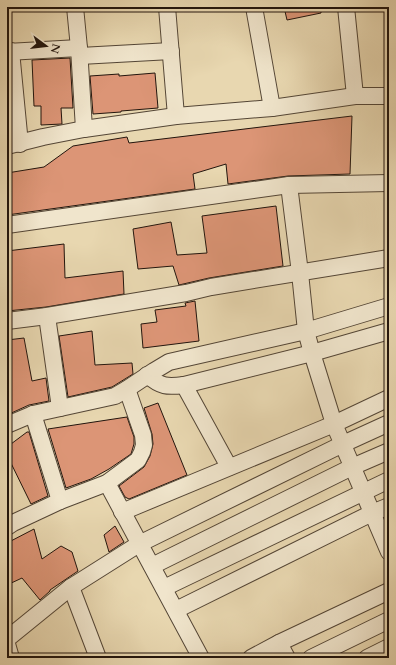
<svg xmlns="http://www.w3.org/2000/svg" width="396" height="665" font-family="Cardo,serif">
<rect width="100%" height="100%" fill="#e8d7b0"/>
<filter id="stains"><feTurbulence type="fractalNoise" baseFrequency=".005" numOctaves="4"/><feColorMatrix values="0 0 0 0 .2 0 0 0 0 .09 0 0 0 0 .02 0 0 0 .5 -.17"/></filter>
<radialGradient id="worn" r=".72"><stop offset=".6" stop-color="#630" stop-opacity="0"/><stop offset="1" stop-color="#630" stop-opacity=".3"/></radialGradient>
<g fill="#dc9576" stroke="#22150d">
<polygon points="284,7 321,7 321,13 287,20"/>
<polygon points="70,58 73,108 61,108 62,124 41,125 41,106 34,106 32,60"/>
<polygon points="155,73 158,108 121,111 121,112 93,114 90,76 119,74 119,76"/>
<polygon points="352,116 350,174 288,176 228,184 226,164 193,174 195,189 7,215 7,173 44,167 73,146 127,137 129,143"/>
<polygon points="276,206 283,266 209,278 179,285 173,266 138,269 133,229 171,222 177,255 207,253 202,216"/>
<polygon points="64,244 65,278 123,271 124,294 46,307 7,311 7,251"/>
<polygon points="195,301 199,341 143,348 141,324 157,322 155,310 186,306 185,303"/>
<polygon points="92,331 95,365 132,363 133,374 112,387 68,397 59,336"/>
<polygon points="24,338 32,381 46,378 49,401 29,405 7,415 7,340"/>
<polygon points="158,403 187,475 129,499 125,497 119,486 144,467 150,456 153,444 152,434 144,408"/>
<polygon points="127,417 134,437 134,444 131,454 109,469 91,479 66,488 48,429"/>
<polygon points="27,432 29,432 48,496 31,504 7,455 7,447"/>
<polygon points="115,526 124,542 109,552 104,535"/>
<polygon points="34,529 42,559 61,546 72,552 78,571 50,590 50,591 40,600 22,578 7,585 7,543"/>
</g>
<g fill="none" stroke-linecap="round" stroke-linejoin="round">
<g stroke="#544636" stroke-width="18">
<g id="street">
<polyline points="75,7 79,48 84,129"/>
<polyline points="167,7 176,116"/>
<polyline points="254,7 272,108"/>
<polyline points="346,7 355,96"/>
<polyline points="11,51 20,144"/>
<polyline points="7,52 79,48"/>
<polyline points="80,56 171,51"/>
<polyline points="7,146 43,137 84,129 176,116 272,108 355,96 389,96"/>
<polyline points="289,185 300,273 306,331 312,353 334,424 389,552"/>
<polyline points="7,225 289,185 389,183"/>
<polyline points="47,316 60,408"/>
<polyline points="7,321 47,316 186,293 211,287 389,258"/>
<path d="M147 375C161 387 167 387 184 385"/>
<polyline points="33,414 60,501 107,483 138,460 142,452 144,445 143,435 127,389"/>
<polyline points="7,425 33,414 115,396 127,389 154,371 169,362 306,331 389,306"/>
<polyline points="229,467 184,385 312,353 389,331"/>
<polyline points="107,483 201,658"/>
<polyline points="122,512 334,424 389,398"/>
<polyline points="7,527 13,523 60,501"/>
<polyline points="152,566 352,467 389,451"/>
<polyline points="71,587 98,658"/>
<polyline points="164,588 389,480"/>
<polyline points="176,610 372,513 389,506"/>
<polyline points="7,639 71,587 139,544 343,444 389,423"/>
<polyline points="279,643 287,658"/>
<polyline points="7,644 11,658"/>
<polyline points="251,658 279,643 389,591"/>
<polyline points="311,658 389,620"/>
<polyline points="367,658 389,647"/>
</g>
</g>
<use href="#street" stroke="#f0e5cc" stroke-width="16"/>
</g>
<rect width="396" height="665" fill="none" stroke="#e8d7b0" stroke-width="24"/>
<rect x="8" y="8" width="380" height="649" fill="none" stroke="#22150d" stroke-width="2"/>
<rect x="12" y="12" width="372" height="641" fill="none" stroke="#22150d"/>
<g transform="translate(46 46) rotate(105)" stroke="#f0e5cc" stroke-width="3" paint-order="stroke">
<path d="M0-3L7 15L0 10L-7 15Z" fill="#22150d"/>
<text y="-6" font-size="11" font-weight="bold" text-anchor="middle" fill="#22150d">N</text>
</g>
<rect width="100%" height="100%" filter="url(#stains)"/>
<rect width="100%" height="100%" fill="url(#worn)"/>
</svg>
